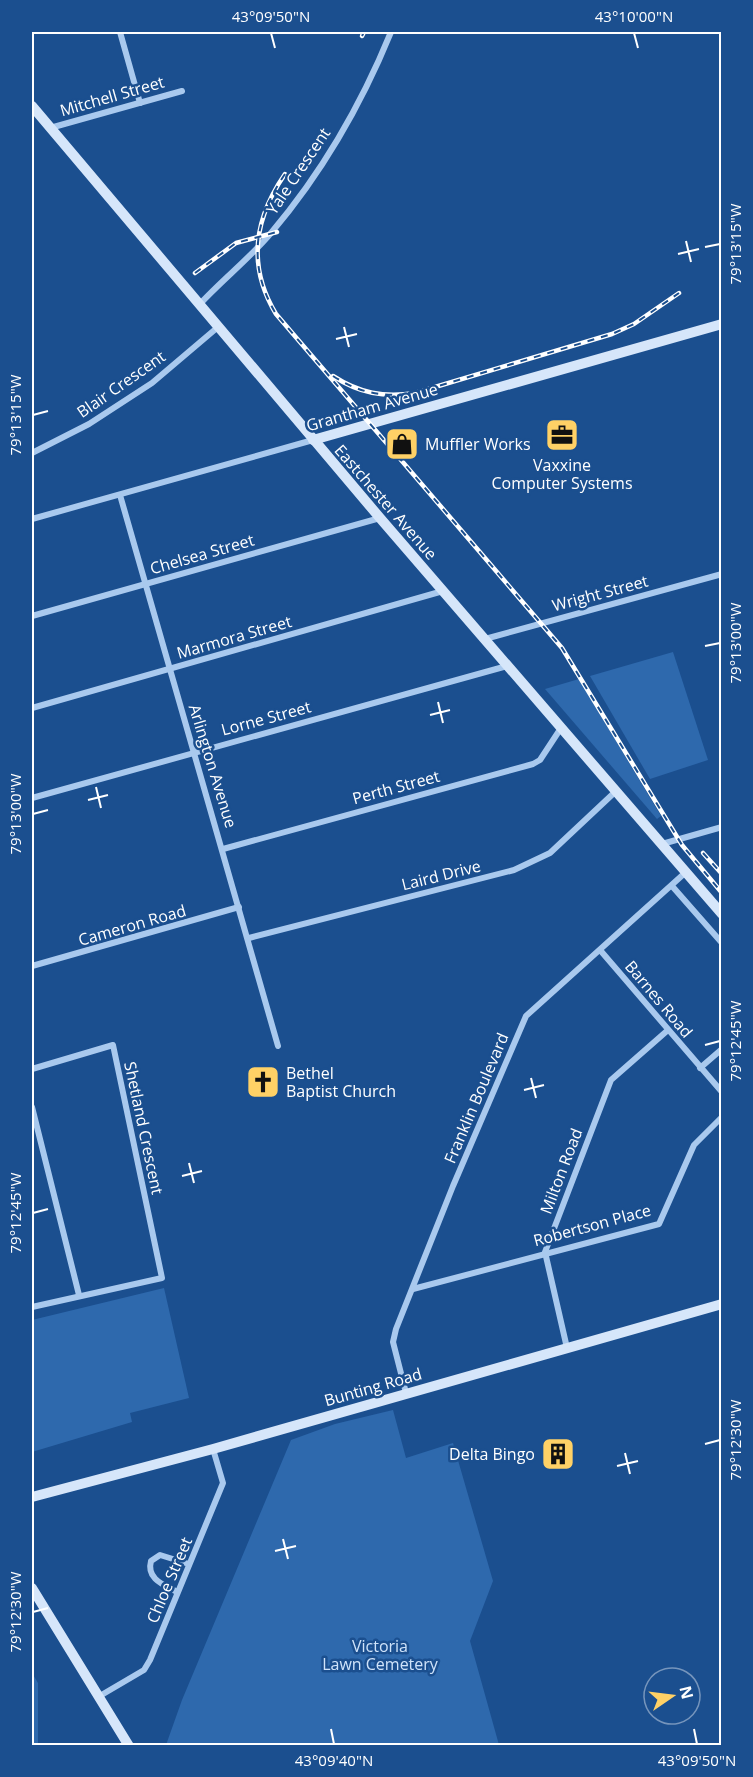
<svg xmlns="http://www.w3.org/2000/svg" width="753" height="1777" font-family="'Open Sans',sans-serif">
<rect width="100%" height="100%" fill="#1b4f8f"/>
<g fill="#2e69ad">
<polygon points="673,652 708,760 650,779 590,676"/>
<polygon points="579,679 661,816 657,819 545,689"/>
<polygon points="164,1288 189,1398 130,1413 132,1422 32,1452 32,1320"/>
<polygon points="393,1410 406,1458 453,1443 493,1581 470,1641 499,1745 166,1745 182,1700 291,1440 335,1424"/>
<polygon points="32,1673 38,1683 38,1745 32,1745"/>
</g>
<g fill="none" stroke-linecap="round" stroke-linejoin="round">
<g stroke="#a9c9ee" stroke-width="6">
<polyline points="120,32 140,103"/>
<polyline points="50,128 182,91"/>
<path d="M199 305C222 280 249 259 271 233 321 174 362 103 391 32"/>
<polyline points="32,453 89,424 152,383 218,327"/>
<polyline points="120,495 278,1046"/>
<polyline points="32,519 313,440"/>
<polyline points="32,616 380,518"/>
<polyline points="485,639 722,574"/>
<polyline points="32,708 443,591"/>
<polyline points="32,798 507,666"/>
<polyline points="662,844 722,827"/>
<polyline points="223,849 533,764 540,760 561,728"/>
<polyline points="672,886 722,943"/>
<polyline points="249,938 514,870 550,853 615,792"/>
<polyline points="600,950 722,1092"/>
<polyline points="32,966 239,907"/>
<polyline points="700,1068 722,1049"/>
<polyline points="32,1069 113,1045 162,1278 32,1307"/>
<polyline points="32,1107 79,1295"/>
<polyline points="413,1289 659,1224 694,1145 722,1117"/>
<polyline points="567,1348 545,1252 611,1080 668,1030"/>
<polyline points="406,1393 393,1342 396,1329 453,1186 526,1016 686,872"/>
<path d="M177 1592C164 1585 146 1579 151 1561L160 1555 189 1564"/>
<polyline points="98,1697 144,1670 150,1660 223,1483 213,1449"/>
</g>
<g stroke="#d6e6fa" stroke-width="10">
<polyline points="32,106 380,518 722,914"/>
<polyline points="313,440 722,324"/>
<polyline points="32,1497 213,1449 722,1304"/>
<polyline points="32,1588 129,1746"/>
</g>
<g stroke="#fff" stroke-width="4.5">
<g id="rail">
<polyline points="362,36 364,32"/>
<path d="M285 174C254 219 247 266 276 314L562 648 682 845 722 893"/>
<polyline points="195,273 236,243 277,232"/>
<path d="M333 376C359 393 384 398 415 393L612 334 634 324 679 293"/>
<polyline points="703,853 722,874"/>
</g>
</g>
<use href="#rail" stroke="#1b4f8f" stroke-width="2" stroke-dasharray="7" stroke-linecap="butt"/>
</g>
<path fill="none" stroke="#fff" stroke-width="2" d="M271 33 275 48M634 33 638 48M686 241 691 262M705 247 720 244M678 254 699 249M344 327 349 347M336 339 357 334M33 415 48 411M705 646 720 643M438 702 443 723M430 715 450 710M96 787 101 808M88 800 108 795M33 814 48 810M705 1045 720 1041M531 1078 536 1098M524 1090 544 1085M189 1163 194 1183M182 1176 202 1171M33 1213 48 1209M705 1444 720 1440M625 1453 630 1474M617 1466 638 1461M283 1539 288 1559M275 1551 296 1546M33 1612 48 1608M331 1729 334 1744M694 1729 697 1744"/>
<defs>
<g id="office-square" transform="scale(1.725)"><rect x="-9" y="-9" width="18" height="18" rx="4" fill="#ffd166" stroke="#1b4f8f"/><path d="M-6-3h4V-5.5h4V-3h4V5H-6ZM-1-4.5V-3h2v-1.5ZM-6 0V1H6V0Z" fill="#111"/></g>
<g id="shop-square" transform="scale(1.725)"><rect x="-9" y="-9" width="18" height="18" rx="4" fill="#ffd166" stroke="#1b4f8f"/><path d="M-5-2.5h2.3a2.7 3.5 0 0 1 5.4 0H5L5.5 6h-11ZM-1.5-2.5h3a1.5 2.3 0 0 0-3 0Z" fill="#111"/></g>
<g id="church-square" transform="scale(1.725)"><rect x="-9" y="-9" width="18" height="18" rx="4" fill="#ffd166" stroke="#1b4f8f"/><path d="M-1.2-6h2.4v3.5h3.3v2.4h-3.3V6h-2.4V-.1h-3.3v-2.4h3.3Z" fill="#111"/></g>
<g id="building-square" transform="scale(1.725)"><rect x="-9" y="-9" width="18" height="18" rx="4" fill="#ffd166" stroke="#1b4f8f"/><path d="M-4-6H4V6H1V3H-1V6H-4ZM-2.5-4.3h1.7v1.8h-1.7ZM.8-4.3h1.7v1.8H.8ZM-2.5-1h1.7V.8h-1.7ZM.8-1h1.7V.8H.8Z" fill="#111"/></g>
</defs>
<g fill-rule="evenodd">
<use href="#office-square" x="562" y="435"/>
<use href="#shop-square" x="402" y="444"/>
<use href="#church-square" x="263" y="1082"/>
<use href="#building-square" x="558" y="1454"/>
</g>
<g text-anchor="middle" stroke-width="5" stroke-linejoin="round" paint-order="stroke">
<g font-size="16" fill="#fff" stroke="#1b4f8f">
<text transform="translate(112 96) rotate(-16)" y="6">Mitchell Street</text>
<text transform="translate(298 171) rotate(-56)" y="6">Yale Crescent</text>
<text transform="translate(121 384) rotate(-35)" y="6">Blair Crescent</text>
<text transform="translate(372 407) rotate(-16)" y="6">Grantham Avenue</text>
<text transform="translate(386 502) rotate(49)" y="6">Eastchester Avenue</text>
<text transform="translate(202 554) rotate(-16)" y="6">Chelsea Street</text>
<text transform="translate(600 593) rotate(-15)" y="6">Wright Street</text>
<text transform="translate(234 637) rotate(-16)" y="6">Marmora Street</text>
<text transform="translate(266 718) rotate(-15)" y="6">Lorne Street</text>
<text transform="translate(213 766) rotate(73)" y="6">Arlington Avenue</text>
<text transform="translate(396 787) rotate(-15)" y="6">Perth Street</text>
<text transform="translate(441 875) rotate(-14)" y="6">Laird Drive</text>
<text transform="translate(132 925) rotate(-16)" y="6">Cameron Road</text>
<text transform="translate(659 999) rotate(50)" y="6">Barnes Road</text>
<text transform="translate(476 1098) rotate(-67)" y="6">Franklin Boulevard</text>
<text transform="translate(144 1128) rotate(78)" y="6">Shetland Crescent</text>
<text transform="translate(561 1171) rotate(-69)" y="6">Milton Road</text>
<text transform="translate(592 1225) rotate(-15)" y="6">Robertson Place</text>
<text transform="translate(373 1387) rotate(-16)" y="6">Bunting Road</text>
<text transform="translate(169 1580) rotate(-67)" y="6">Chloe Street</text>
</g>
<g font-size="16" fill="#fff" stroke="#1b4f8f" text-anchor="start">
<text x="425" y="450">Muffler Works</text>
<text x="562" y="471" text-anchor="middle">Vaxxine<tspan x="562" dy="18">Computer Systems</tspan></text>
<text x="286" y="1079">Bethel<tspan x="286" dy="18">Baptist Church</tspan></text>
<text x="535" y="1460" text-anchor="end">Delta Bingo</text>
</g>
<g font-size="16" fill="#cfe3fa" stroke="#1b4f8f">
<text x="380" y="1652">Victoria<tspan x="380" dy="18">Lawn Cemetery</tspan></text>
</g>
</g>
<rect width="753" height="1777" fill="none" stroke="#1b4f8f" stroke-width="66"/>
<g transform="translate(672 1696) rotate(76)"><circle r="28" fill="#1b4f8f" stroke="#7695bc" stroke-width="1.5"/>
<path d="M0-4.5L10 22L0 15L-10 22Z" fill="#ffd166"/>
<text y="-9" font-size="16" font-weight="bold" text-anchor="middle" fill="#ffffff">N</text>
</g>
<rect x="33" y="33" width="687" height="1711" fill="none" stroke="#fff" stroke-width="2"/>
<g font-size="15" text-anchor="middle" fill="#fff">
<text x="271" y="22">43°09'50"N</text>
<text x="634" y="22">43°10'00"N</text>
<text transform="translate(736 244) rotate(-90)" y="5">79°13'15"W</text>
<text transform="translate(16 415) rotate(-90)" y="5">79°13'15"W</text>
<text transform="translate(736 643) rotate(-90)" y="5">79°13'00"W</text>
<text transform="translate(16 814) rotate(-90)" y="5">79°13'00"W</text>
<text transform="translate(736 1041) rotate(-90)" y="5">79°12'45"W</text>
<text transform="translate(16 1213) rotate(-90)" y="5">79°12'45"W</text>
<text transform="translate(736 1440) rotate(-90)" y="5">79°12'30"W</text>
<text transform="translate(16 1612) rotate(-90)" y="5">79°12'30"W</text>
<text x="334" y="1766">43°09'40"N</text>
<text x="697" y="1766">43°09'50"N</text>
</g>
</svg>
